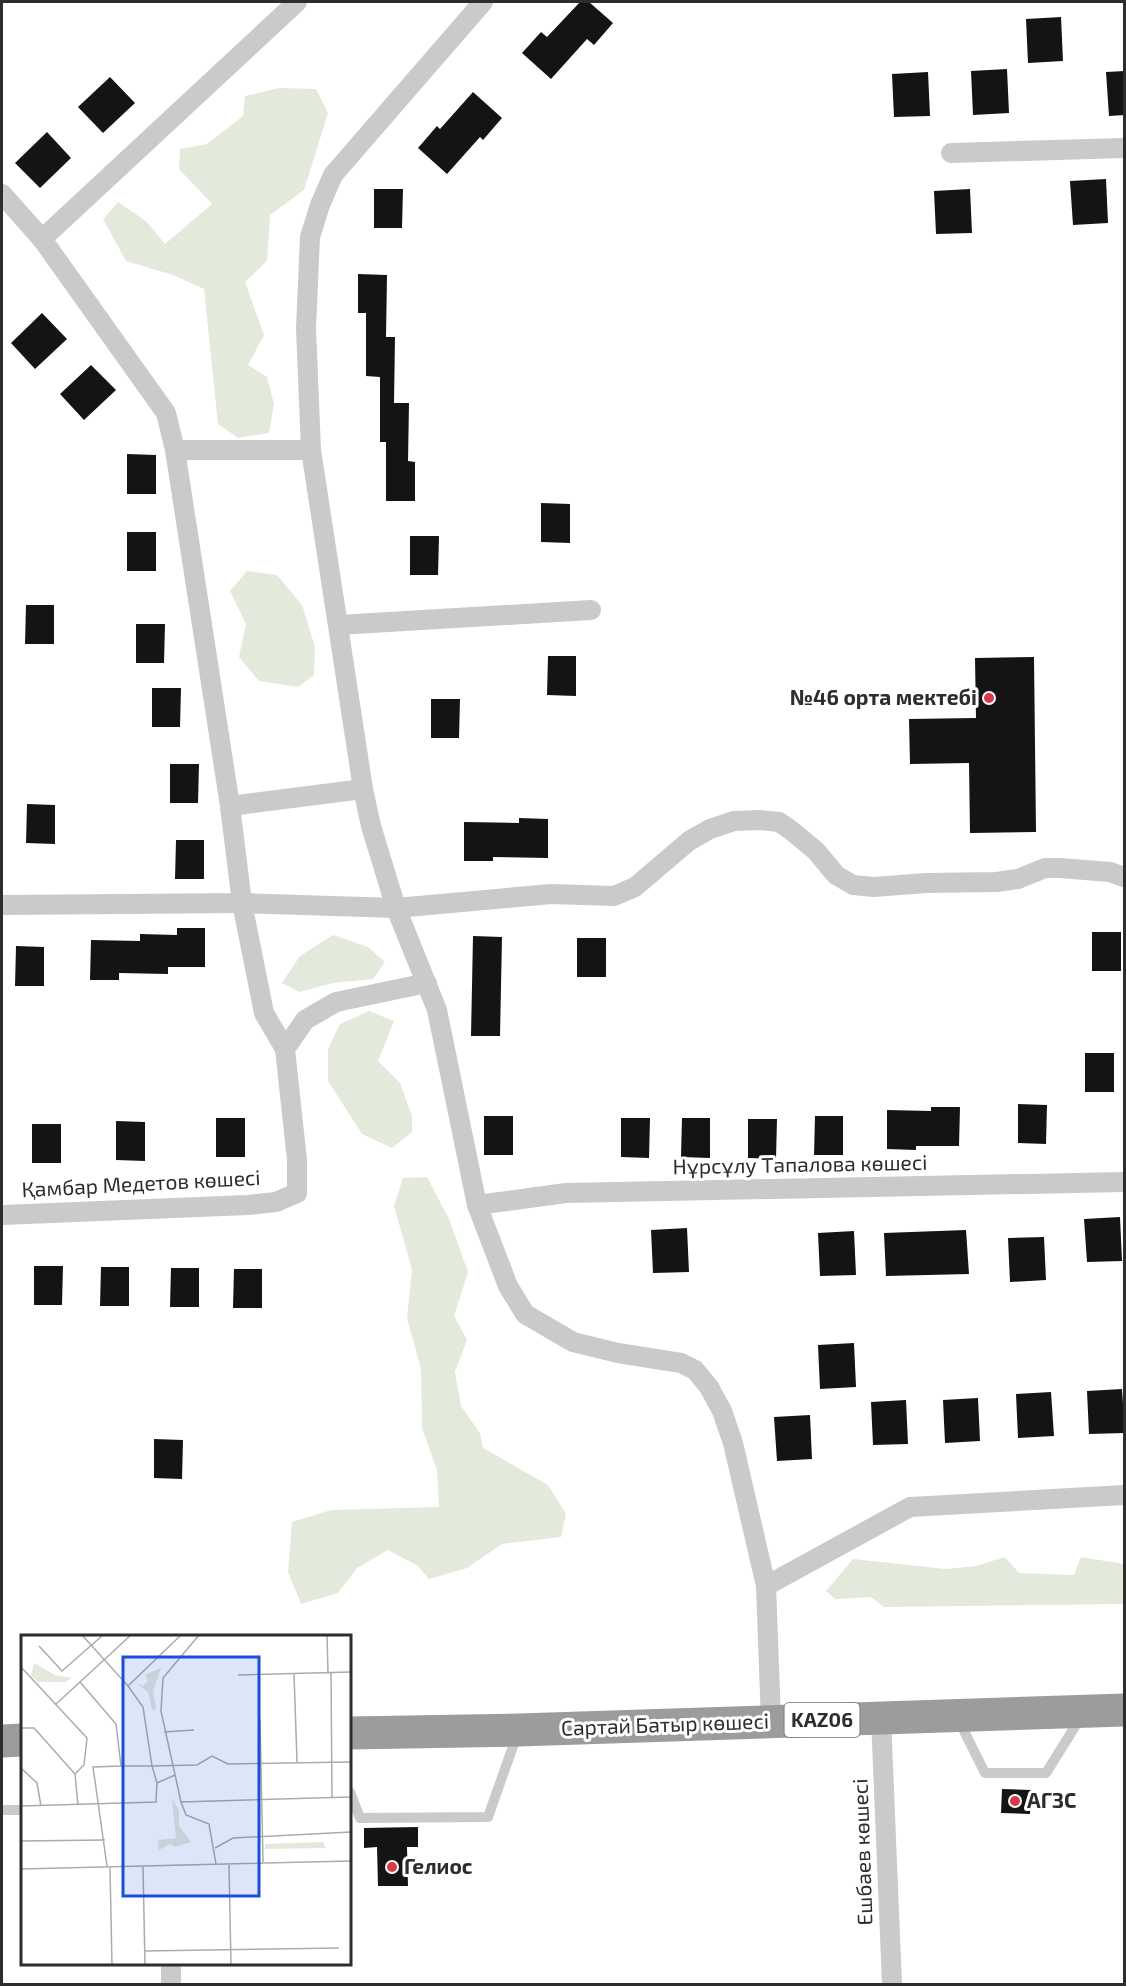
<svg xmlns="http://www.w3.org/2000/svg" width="1126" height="1986" font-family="'Exo 2',sans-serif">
<rect width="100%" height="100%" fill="#fff"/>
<g fill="#e3eadb">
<polygon points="279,88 316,89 328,113 304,190 270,215 267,261 245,282 264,335 248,365 267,377 274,404 269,433 238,438 218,424 204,289 173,275 126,261 103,219 118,202 146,221 165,244 212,204 179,169 180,149 207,144 243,116 245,96"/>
<polygon points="247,571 277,575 302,605 315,647 314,675 298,687 259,681 239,657 246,624 230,591"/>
<polygon points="333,935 368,947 385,962 373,979 333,983 299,992 282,983 300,956"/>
<polygon points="369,1011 394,1021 378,1061 400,1083 412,1116 412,1132 392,1148 362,1134 328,1081 328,1049 340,1024"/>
<polygon points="427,1177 449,1219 468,1272 454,1316 467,1340 455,1372 461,1406 480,1433 483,1448 548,1485 566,1514 561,1537 502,1544 467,1568 429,1579 418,1566 388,1550 357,1568 338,1593 301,1604 288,1572 292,1522 331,1510 439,1507 437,1470 422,1428 421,1369 407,1318 412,1269 394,1206 403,1178"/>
<polygon points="1005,1557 1019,1573 1074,1575 1081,1557 1124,1564 1124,1604 884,1607 871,1597 835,1599 826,1591 853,1559 946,1569 976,1566"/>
</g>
<g fill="#141414">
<polygon points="580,2 589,2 613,23 594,45 587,39 551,79 522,53 541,32 547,37"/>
<polygon points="1061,17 1063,61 1028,63 1026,19"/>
<polygon points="1007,69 1009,113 973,115 971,71"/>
<polygon points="1125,71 1125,115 1109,116 1106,72"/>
<polygon points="928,72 930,116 894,117 892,74"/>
<polygon points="110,77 135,103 103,133 78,107"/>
<polygon points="473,92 502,118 483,140 480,137 447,174 418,148 437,126 440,129"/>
<polygon points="47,132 71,158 40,188 15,163"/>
<polygon points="1106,179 1108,223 1073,225 1070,181"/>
<polygon points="374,189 403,189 402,228 374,228"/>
<polygon points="970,189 972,233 936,234 934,191"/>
<polygon points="358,274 387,275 386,337 395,337 394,403 409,403 408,461 415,462 415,501 386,501 386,442 380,442 380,377 366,376 366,313 358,313"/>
<polygon points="42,313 67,339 35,369 11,343"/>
<polygon points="91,365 116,390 84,420 60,394"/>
<polygon points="127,454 156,455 156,494 127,494"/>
<polygon points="541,503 570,504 570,543 541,542"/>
<rect x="127" y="532" width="29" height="39"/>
<polygon points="410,536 439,536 438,575 410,575"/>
<polygon points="26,605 54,605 54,644 25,644"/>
<polygon points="136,624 165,624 164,663 136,663"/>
<polygon points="548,656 576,656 576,696 547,695"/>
<polygon points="1034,657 1036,832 970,833 969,763 910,764 909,719 976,718 975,658"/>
<polygon points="152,688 181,688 180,727 152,727"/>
<polygon points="431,699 460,699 459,738 431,738"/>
<polygon points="170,764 199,764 198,803 170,803"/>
<polygon points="27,804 55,805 55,844 26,843"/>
<polygon points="519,818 548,819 548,858 493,857 493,861 464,861 464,822 519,823"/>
<polygon points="176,840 204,840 204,879 175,879"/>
<polygon points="177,928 205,928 205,967 168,967 168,974 119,973 119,980 90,980 91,940 140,941 140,934 177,935"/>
<rect x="1092" y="932" width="29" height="39"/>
<polygon points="473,936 502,937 500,1036 471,1036"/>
<rect x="577" y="938" width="29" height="39"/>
<polygon points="16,946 44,947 44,986 15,986"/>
<rect x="1085" y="1053" width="29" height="39"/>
<polygon points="1018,1104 1047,1105 1046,1144 1018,1143"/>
<polygon points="931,1107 960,1107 959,1146 916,1146 916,1150 887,1149 887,1110 931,1111"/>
<rect x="484" y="1116" width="29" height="39"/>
<polygon points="815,1116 843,1116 843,1155 814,1155"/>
<rect x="216" y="1118" width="29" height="39"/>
<polygon points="621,1118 650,1118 649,1158 621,1157"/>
<polygon points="682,1118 710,1118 710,1158 681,1157"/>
<polygon points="748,1119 777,1119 776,1159 748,1158"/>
<polygon points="116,1121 145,1122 145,1161 116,1160"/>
<rect x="32" y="1124" width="29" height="39"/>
<polygon points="1120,1217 1122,1261 1087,1262 1084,1219"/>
<polygon points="687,1228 689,1272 653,1273 651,1230"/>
<polygon points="966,1230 969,1274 886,1276 884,1233"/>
<polygon points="854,1231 856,1275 820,1276 818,1233"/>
<polygon points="1044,1237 1046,1280 1010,1282 1008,1238"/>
<polygon points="34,1266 63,1266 62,1305 34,1305"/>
<polygon points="101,1267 129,1267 129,1306 100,1306"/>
<polygon points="171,1268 199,1268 199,1307 170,1307"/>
<polygon points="234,1269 262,1269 262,1308 233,1308"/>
<polygon points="854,1343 856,1387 820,1389 818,1345"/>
<polygon points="1122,1389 1125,1433 1089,1434 1087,1391"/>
<polygon points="1051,1392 1054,1436 1018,1438 1016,1394"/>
<polygon points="978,1398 980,1441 945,1443 943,1400"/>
<polygon points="906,1400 908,1444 873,1445 871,1402"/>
<polygon points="810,1415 812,1459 777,1461 774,1417"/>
<polygon points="154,1439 183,1440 182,1479 154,1478"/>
<polygon points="1002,1789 1031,1790 1030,1814 1001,1813"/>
<polygon points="418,1827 418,1847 407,1847 408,1886 378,1886 377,1847 364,1848 364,1828"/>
</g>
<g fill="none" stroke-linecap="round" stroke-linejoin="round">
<g stroke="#cacaca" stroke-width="10">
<polyline points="959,1721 985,1773 1046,1773 1081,1717"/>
<polyline points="350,1792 360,1818 488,1817 517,1735"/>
<polyline points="2,1810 22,1810"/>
</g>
<g stroke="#cacaca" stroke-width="20">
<polyline points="483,2 333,175 320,205 310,237 306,328 311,450 363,789 371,826 396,908 437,1010 477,1205 508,1286 525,1314 573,1342 618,1353 681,1363 695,1370 709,1387 722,1411 733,1443 766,1586 771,1721"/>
<polyline points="951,153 1124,148"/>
<polyline points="2,194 42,239 297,2"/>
<polyline points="175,450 311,450"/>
<polyline points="338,625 591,610"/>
<polyline points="230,806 363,789"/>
<polyline points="2,905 242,903 230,806 175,450 166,413 42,239"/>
<polyline points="285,1049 264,1013 242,903 396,908 551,894 614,896 635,887 689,841 710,829 734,821 760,820 779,822 792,831 816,851 836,875 853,885 874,887 926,883 996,882 1018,879 1045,868 1060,868 1110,872 1124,877"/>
<polyline points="477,1205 566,1193 1124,1182"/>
<polyline points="2,1215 248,1205 276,1202 297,1193 297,1160 285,1049 305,1020 336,1002 427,983"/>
<polyline points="766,1586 910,1507 1124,1495"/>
<polyline points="881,1718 892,1984"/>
<polyline points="171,1964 171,1984"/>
</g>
<g stroke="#9c9c9c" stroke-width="33">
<polyline points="350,1733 519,1730 1124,1710"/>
<polyline points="2,1741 22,1740"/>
</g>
</g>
<g fill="#da394a" stroke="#fff" stroke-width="2">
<circle cx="989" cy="698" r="6"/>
<circle cx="1015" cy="1801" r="6"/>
<circle cx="392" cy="1867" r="6"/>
</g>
<g text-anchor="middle" stroke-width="6" stroke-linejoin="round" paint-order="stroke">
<rect fill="#fff" stroke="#6c6c6c" stroke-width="1.5" x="784.5" y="1703" width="75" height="34" rx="4.5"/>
<g font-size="20" font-weight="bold" fill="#2d2d2d">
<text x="822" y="1727">KАZ06</text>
</g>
<g font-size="21" font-weight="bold" fill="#2d2d2d" stroke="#fff" text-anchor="start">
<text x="977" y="705" text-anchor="end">№46 орта мектебі</text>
<text x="1027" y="1808">АГЗС</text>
<text x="404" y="1874">Гелиос</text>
</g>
<g font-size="21" fill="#2d2d2d" stroke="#fff">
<text transform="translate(800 1165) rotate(-1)" y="7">Нұрсұлу Тапалова көшесі</text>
<text transform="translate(141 1184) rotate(-3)" y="7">Қамбар Медетов көшесі</text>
<text transform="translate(665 1725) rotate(-2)" y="7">Сартай Батыр көшесі</text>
<text transform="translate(863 1852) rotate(-92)" y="7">Ешбаев көшесі</text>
</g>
</g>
<g transform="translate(21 1635)">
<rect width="330" height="330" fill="#fff"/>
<path d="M13 28 34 40 51 43 44 47H17L10 41ZM140 33 132 56 135 74 131 75 127 57 115 48 122 51 127 46 124 40ZM151 164 158 175V191L170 207 154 212 149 209 138 215 137 205 155 203ZM302 207 305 213 244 214V209Z" fill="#e3eadb"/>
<path fill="none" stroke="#ababab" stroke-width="1.5" d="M61 0 107 51 160 0M178 0 142 43 140 76 160 167 165 180 188 189 195 229M236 0H311M306 0 307 38M18 11 41 36 82 0M0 32 66 103 63 130 54 139 57 170M310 38 311 162M273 39 276 127M217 40 330 37M59 47 95 89 100 131 72 132 86 231M34 70 110 0M239 84 242 227M0 93H13L54 139M143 97 173 95M100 131H131L122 72 107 51M0 133 16 148 20 171M136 148 131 131 176 130 191 121 207 129 330 127M160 167 330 162M0 171 135 167 136 148 154 140M0 206 84 205M194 213 212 203 330 197M208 230 210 330M122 232 124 330M89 233 91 330M0 234 330 226M124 316 318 313"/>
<path fill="#1d4ed8" fill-opacity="0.15" stroke="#1d4ed8" stroke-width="3" d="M102 22H238V261H102Z"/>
<rect width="330" height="330" fill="none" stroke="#2d2d2d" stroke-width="3"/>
</g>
<rect width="1126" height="1986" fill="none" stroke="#2d2d2d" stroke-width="6"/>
</svg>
